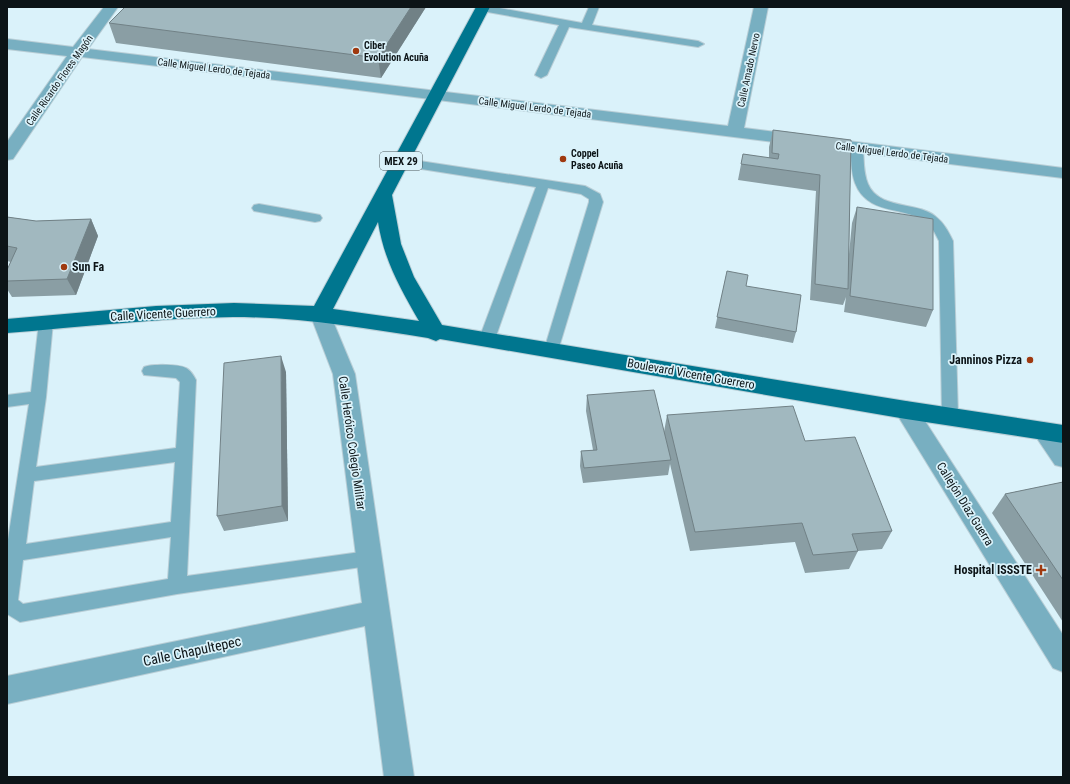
<svg xmlns="http://www.w3.org/2000/svg" width="1070" height="784" font-family="'Roboto Condensed',sans-serif">
<rect width="100%" height="100%" fill="#daf2fa"/>
<g fill="none" stroke-linecap="round" stroke-linejoin="round">
<g stroke="#b9ced6" stroke-width="2">
<g id="lane">
<polygon points="477,7 494,7 582,23 589,7 599,7 592,25 698,41 704,44 698,47 569,27 547,75 541,78 535,75 559,25 482,11 478,10"/>
<path d="M857 143 863 147C864 159 863 172 868 184 879 210 916 201 935 216 944 223 948 231 953 241L958 416 956 421 950 422 944 421 942 416 939 241C935 233 932 226 925 221 902 206 867 215 855 183 851 172 851 159 851 147Z"/>
<polygon points="400,158 585,186 600,194 603,202 557,354 552,356 547,354 544,350 589,202 589,199 581,194 548,188 495,339 492,343 487,345 482,343 479,339 536,187 396,165 394,162"/>
<polygon points="259,204 315,214 320,215 322,218 320,221 315,222 254,211 252,208 254,205"/>
<path d="M46 317 51 318 53 322 46 397 36 467 176 448 180 382 176 378 144 375 142 371 144 367C152 364 179 364 186 368 190 370 194 376 196 380L187 576 368 551 375 553 377 559 375 565 177 594 20 622 7 614V546L29 404 7 407V395L31 392 39 322 41 318ZM175 462 171 522 26 544 34 481ZM171 537 168 579 23 604 18 600 23 560Z"/>
</g>
</g>
<g stroke="#b9ced6" stroke-width="2">
<g id="street">
<polygon points="104,7 118,7 88,49 728,126 754,7 768,7 744,128 1063,168 1063,178 318,85 82,57 13,159 7,160 7,142 67,56 7,49 7,39 73,47"/>
<polygon points="320,307 327,309 330,314 355,374 414,777 384,777 365,626 7,704 7,676 362,603 333,374 310,314 313,309"/>
<polygon points="906,401 914,404 1063,635 1063,672 1053,668 898,416 895,410 898,404"/>
<path d="M1043 422C1065 429 1063 448 1063 467L1055 465 1032 431 1035 425Z"/>
</g>
</g>
<g stroke="#b9ced6" stroke-width="2">
<path id="primary" d="M476 7H490L392 195 401 244 414 277 442 325 906 401 1063 425V443L906 419 487 347 440 339 436 341 428 338C364 328 299 317 233 317 158 318 82 327 7 333V319L156 306 234 303 314 306ZM378 222C384 260 400 288 419 321L333 309Z"/>
</g>
<use href="#lane" fill="#78afc1" fill-rule="evenodd"/>
<use href="#street" fill="#78afc1" fill-rule="evenodd"/>
<use href="#primary" fill="#00768f" fill-rule="evenodd"/>
</g>
<g fill="#8a9ea4">
<polygon points="426,7 381,78 116,43 109,23"/>
<polygon points="773,130 851,140 849,254 852,223 857,207 933,310 926,327 844,312 846,297 843,305 810,300 816,191 738,180 743,154 769,158 769,147"/>
<polygon points="7,217 36,221 91,219 98,236 76,295 12,297 7,289 7,270 11,262 7,261"/>
<polygon points="727,271 746,286 796,332 793,343 715,328"/>
<polygon points="286,372 288,521 224,531 217,516"/>
<polygon points="587,395 664,432 667,415 805,441 892,531 882,549 858,551 849,569 805,573 795,542 690,551 670,464 668,475 583,483 580,466 581,451 593,450 586,411"/>
<polygon points="1063,482 1063,622 992,513 1005,494"/>
</g>
<g fill="#718186">
<polygon points="411,7 426,7 381,78 378,58"/>
<polygon points="91,219 98,236 76,295 67,279"/>
<polygon points="281,356 286,372 288,521 282,506"/>
</g>
<g fill="#a1b8bf" stroke="#718186">
<polygon points="125,7 411,7 378,58 109,23"/>
<polygon points="773,130 851,140 848,289 815,284 820,175 741,164 743,154 778,159 779,154 772,153"/>
<polygon points="857,207 933,219 933,310 850,296"/>
<polygon points="7,217 36,221 91,219 67,279 7,281 7,270 17,248 7,246"/>
<polygon points="727,271 748,275 746,286 801,295 796,332 717,317"/>
<polygon points="281,356 282,506 217,516 224,363"/>
<polygon points="654,390 671,460 584,468 581,451 597,450 587,395"/>
<polygon points="793,406 805,441 855,437 892,531 852,534 858,551 813,555 802,523 695,532 667,415"/>
<polygon points="1063,482 1063,580 1005,494"/>
</g>
<g fill="#9f390f" stroke="#daf2fa" stroke-width="1.5">
<circle cx="356" cy="51" r="4"/>
<circle cx="563" cy="159" r="4"/>
<circle cx="64" cy="267" r="4"/>
<circle cx="1030" cy="360" r="4"/>
<path d="M1039 564h4v4h4v4h-4v4h-4v-4h-4v-4h4z"/>
</g>
<g text-anchor="middle" stroke-width="3.5" stroke-linejoin="round" paint-order="stroke">
<g font-size="10" font-weight="bold" fill="#0c1417" stroke="#daf2fa" text-anchor="start">
<text x="364" y="49">Ciber<tspan x="364" dy="12">Evolution Acuña</tspan></text>
<text x="571" y="157">Coppel<tspan x="571" dy="12">Paseo Acuña</tspan></text>
</g>
<g font-size="10" fill="#0c1417" stroke="#daf2fa">
<text transform="translate(214 68) rotate(7)" y="4">Calle Miguel Lerdo de Tejada</text>
<text transform="translate(748 70) rotate(-78)" y="4">Calle Amado Nervo</text>
<text transform="translate(59 80) rotate(-55)" y="4">Calle Ricardo Flores Magón</text>
<text transform="translate(535 107) rotate(7)" y="4">Calle Miguel Lerdo de Tejada</text>
<text transform="translate(892 152) rotate(7)" y="4">Calle Miguel Lerdo de Tejada</text>
</g>
<rect fill="#daf2fa" stroke="#4a575b" stroke-width="1" x="380" y="152" width="42" height="18" rx="3"/>
<g font-size="11" font-weight="bold" fill="#0c1417">
<text x="401" y="165">MEX 29</text>
</g>
<g font-size="12" font-weight="bold" fill="#0c1417" stroke="#daf2fa" text-anchor="end">
<text x="72" y="271" text-anchor="start">Sun Fa</text>
<text x="1022" y="364">Janninos Pizza</text>
<text x="1032" y="574">Hospital ISSSTE</text>
</g>
<g font-size="12" fill="#0c1417" stroke="#daf2fa">
<text transform="translate(163 314) rotate(-3)" y="4">Calle Vicente Guerrero</text>
<text transform="translate(691 374) rotate(10)" y="4">Boulevard Vicente Guerrero</text>
<text transform="translate(352 443) rotate(82)" y="4">Calle Heróico Colegio Militar</text>
<text transform="translate(965 504) rotate(58)" y="4">Callejón Díaz Guerra</text>
</g>
<g font-size="14" fill="#0c1417" stroke="#daf2fa">
<text transform="translate(192 651) rotate(-12)" y="5">Calle Chapultepec</text>
</g>
</g>
<rect width="1070" height="784" fill="none" stroke="#0c1417" stroke-width="16"/>
</svg>
